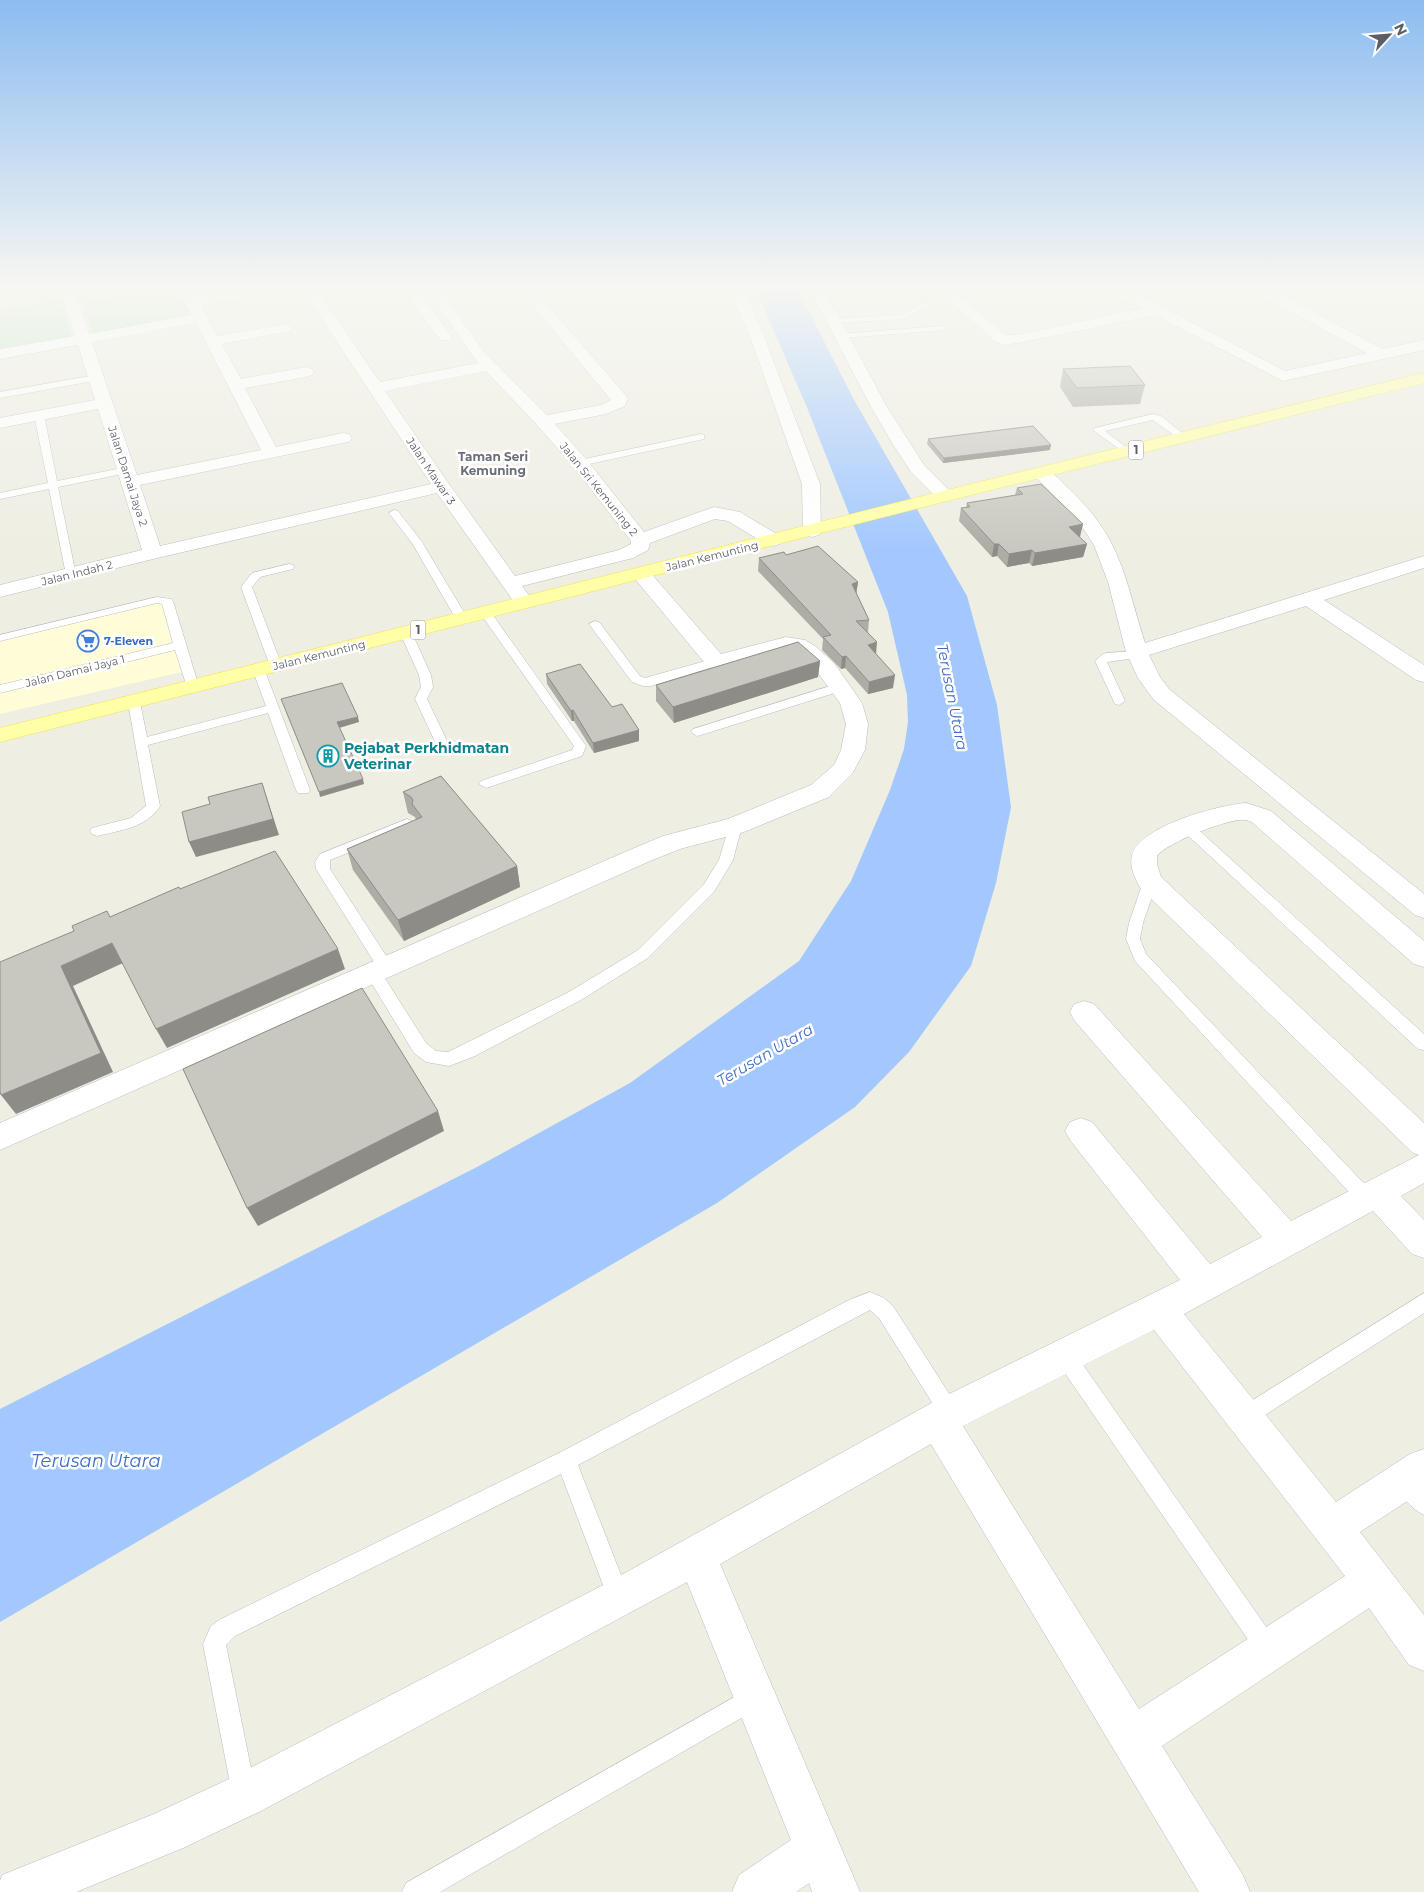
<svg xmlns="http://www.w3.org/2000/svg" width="1424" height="1892" font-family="Montserrat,sans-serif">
<rect width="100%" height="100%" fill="#eeeee3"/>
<polygon fill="#fffcd8" points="168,597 191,670 0,714 0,636"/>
<g fill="#bfe7c5">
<polygon points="178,286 193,318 93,335 82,301"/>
<polygon points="61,300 72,337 0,353 0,310"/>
</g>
<polygon fill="#a2c8ff" points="754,286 796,286 853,398 967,596 997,705 1011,807 996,883 971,966 909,1052 855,1107 717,1203 0,1622 0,1409 477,1167 630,1083 799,961 851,881 890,790 904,749 908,722 907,695 888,612 806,405"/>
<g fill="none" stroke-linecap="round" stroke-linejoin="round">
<g stroke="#bbbcc2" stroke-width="1">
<g id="service">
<polygon points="904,287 908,289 907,291 818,295 814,293 818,291"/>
<polygon points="922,303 929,305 903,319 834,323 830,321 834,319 901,315"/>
<polygon points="942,326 946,328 945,330 842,338 838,336 842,334"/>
<polygon points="96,375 100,378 99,380 0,398 0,392"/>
<polygon points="39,412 44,415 57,481 127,467 132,470 127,473 58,487 76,575 71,578 66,575 49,489 0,499 0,493 48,483 34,415"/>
<polygon points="1153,414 1161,416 1186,436 1186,440 1180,440 1153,420 1105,431 1130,450 1130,454 1127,455 1093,430 1095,428"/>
<polygon points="701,434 704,435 704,439 580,466 575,463 580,460"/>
<polygon points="394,510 398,511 422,542 468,619 466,621 458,621 456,619 412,543 389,513"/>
<polygon points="289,564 293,565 294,567 293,569 260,577 252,587 282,666 276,670 270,666 241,587 252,573"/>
<polygon points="157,597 171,599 173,601 199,687 197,690 193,691 187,687 175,650 0,693 0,685 173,643 162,604 157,603 0,641 0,635"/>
<polygon points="486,610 490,611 586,746 582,756 486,788 479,784 481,781 572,750 574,746 480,613"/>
<polygon points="595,621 599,622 640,676 645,678 716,658 722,662 720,665 651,686 643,686 632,682 589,624"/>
<polygon points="406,630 412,633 431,675 433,687 427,699 450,747 449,750 439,750 415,699 421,687 419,675 400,633"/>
<polygon points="1138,651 1142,653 1144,655 1142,657 1107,662 1125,701 1119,705 1115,704 1095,661 1102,655 1106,653"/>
<path d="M259 667 265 671 310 790 308 793H298L296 790 268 713 148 745 160 806C146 828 121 830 97 836L92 834 90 831 92 828 131 818 146 806 128 702 130 699 134 698 140 702 147 737 266 706 253 671Z"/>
<polygon points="840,683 846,687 844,690 701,735 697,736 691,732 693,729"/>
<polygon points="407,819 412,821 414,824 412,827 330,860 330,869 394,968 391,972 386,974 381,972 426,1043 436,1051 448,1052 569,992 638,950 704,884 719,860 730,823 740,823 742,826 733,860 714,892 648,958 581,1000 475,1056 449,1066 426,1062 414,1053 366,974 369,970 374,968 379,970 316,869 315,862 320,854"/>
<polygon points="1187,822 1192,824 1424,1034 1424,1050 1418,1049 1182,830 1180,827 1182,824"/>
<polygon points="1150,877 1155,878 1157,882 1143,923 1140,939 1146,954 1372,1192 1375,1198 1372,1204 1366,1206 1360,1204 1135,961 1126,939 1129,923 1143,882 1145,878"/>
<polygon points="870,1292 884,1298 893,1306 957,1406 960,1413 957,1420 950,1423 943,1420 879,1318 870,1310 578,1465 630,1598 627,1606 619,1609 611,1606 561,1474 235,1636 226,1645 256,1793 253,1802 244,1805 235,1802 232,1793 203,1644 211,1626 219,1620 559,1453 849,1300"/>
<polygon points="1424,1293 1424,1313 1251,1424 1244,1427 1237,1424 1234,1417 1237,1410"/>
<polygon points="1065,1346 1072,1349 1276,1641 1279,1649 1276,1657 1268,1660 1260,1657 1058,1363 1055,1356 1058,1349"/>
<path d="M1404 1470 1411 1474 1424 1488V1515C1411 1509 1399 1494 1393 1481L1397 1474Z"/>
<polygon points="754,1686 762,1690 766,1698 762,1706 440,1892 402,1892 406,1883"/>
</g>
</g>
<g stroke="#bbbcc2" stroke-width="1">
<g id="minor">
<path d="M59 286H73L89 334 192 315 177 286H191L197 297 269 286H300L293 290 201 305 217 336 285 324 290 325 292 328 290 331 285 332 222 344 241 379 306 367 312 369 314 372 312 375 306 377 245 388 276 447 343 433 349 434 352 438 349 442 343 443 140 485 160 546 431 484 300 286H314L380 382 478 363 434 300 426 301 452 337 450 340H440L410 299 412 296 428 292 424 286H438L484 352 547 415 601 405 611 400 517 286H531L628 398 625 406 606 414 555 424 586 459 644 532 714 507 740 512 780 536 783 540 780 544 773 546 766 544 728 521 715 519 650 543 648 550 633 558 522 586 531 598 528 602 521 604 514 602 437 493 153 559 0 597V585L142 550 98 409 0 428V418L95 400 78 345 0 359V349L75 336ZM196 323 261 450 137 475 92 342ZM486 371 537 425 574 467 631 541V544L619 550 515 576 449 484 385 391Z"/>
<polygon points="727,286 741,286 762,331 820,484 821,531 819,535 812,537 805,535 803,531 802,484 748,331"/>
<polygon points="808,286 822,286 887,407 912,446 924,465 951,492 954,496 951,500 945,501 939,500 911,472 894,446 871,407"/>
<path d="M974 286H1000L998 289 961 297 1006 335H1018L1143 308C1135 304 1100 289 1097 286H1117L1128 289 1285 371 1367 353 1249 289 1247 286H1264L1383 349 1424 340V350L1283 381 1155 315 1018 343 1003 345 993 340 946 297 949 291Z"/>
<path d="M1041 468C1052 470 1060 480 1068 488 1122 538 1124 577 1145 643L1424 556V568L1324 600 1424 665V682L1416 680 1306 606 1149 655 1160 677 1169 689 1424 894V918L1415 915 1153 699 1138 678 1126 652 1108 582 1094 545 1077 519 1032 473 1035 469Z"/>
<polygon points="641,568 648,570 721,654 786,637 805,640 815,646 834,663 862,703 868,724 865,750 852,774 829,797 744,832 680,849 650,861 0,1150 0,1123 632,849 663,836 728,819 811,785 834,765 841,750 846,724 840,703 818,673 799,656 786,649 716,668 708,667 631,574 634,570"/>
<path d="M1246 803 1271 811 1424 941V967L1414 964 1253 823C1252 822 1247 820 1246 820 1231 817 1166 843 1157 856V864L1161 877 1424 1123V1183L1401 1196 1424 1220V1258L1412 1254 1373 1211 1184 1314 1336 1502 1410 1454 1424 1449V1490L1360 1532 1424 1615V1671L1409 1665 1369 1608 1162 1746 1243 1875 1250 1892H1199L931 1444 720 1564 860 1892H812L809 1883 796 1892H732L739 1875 791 1840 687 1582 261 1811 183 1848 76 1892H0V1881L2 1875 154 1814 229 1779 605 1584 937 1400 1180 1280 1070 1140 1065 1131 1070 1122 1081 1118 1092 1122 1210 1264 1262 1237 1074 1020 1070 1012 1074 1004 1084 1001 1094 1004 1291 1221 1419 1155 1413 1153 1141 889C1135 879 1129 866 1132 855 1140 826 1218 805 1246 803ZM1154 1330 1345 1576 1139 1709 963 1426Z"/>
</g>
</g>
<g stroke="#f5e155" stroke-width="1">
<polygon id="primary" points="1424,373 1424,383 951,500 0,742 0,728 939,492"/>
</g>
<use href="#service" fill="#fff" fill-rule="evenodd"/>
<use href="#minor" fill="#fff" fill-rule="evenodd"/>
<use href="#primary" fill="#ffffa7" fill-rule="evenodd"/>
</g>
<g fill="#adaca5">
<polygon points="1063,369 1145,385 1140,404 1073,407 1060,387"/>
<polygon points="928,439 1050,450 943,463 927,444"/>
<polygon points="1017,488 1083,524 1079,537 1087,544 1083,557 1032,566 1029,563 1007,567 997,556 992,557 959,521 961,508 966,507 967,503 1015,495"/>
<polygon points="759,558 858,582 856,594 869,620 868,632 876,654 893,688 868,694 845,668 841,669 822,650 823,639 758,571"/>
<polygon points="820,661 818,677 674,723 656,701 656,685"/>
<polygon points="546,674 612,707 639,730 639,741 594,753 574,721 572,721 547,684"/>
<polygon points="441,776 517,866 520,887 404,941 353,870 347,849 416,820 415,817 408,813 403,792"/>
</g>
<g fill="#8d8c86">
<polygon points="1051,445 1050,450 943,463 944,458"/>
<polygon points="1083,524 1080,537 1066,539 1069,527"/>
<polygon points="994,544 999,544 997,556 992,557"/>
<polygon points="1087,544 1083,557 1032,566 1035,553"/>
<polygon points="1032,550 1029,563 1007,567 1009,554"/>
<polygon points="858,582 856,595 852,584"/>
<polygon points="877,642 876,655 868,645"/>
<polygon points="846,656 845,668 841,669 842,657"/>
<polygon points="820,661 818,677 674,723 673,707"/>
<polygon points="895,675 893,688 868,694 869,682"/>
<polygon points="573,710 574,721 572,721 571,711"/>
<polygon points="358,717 359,722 339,728 337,722"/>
<polygon points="639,730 639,741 594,753 593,743"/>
<polygon points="363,779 364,784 320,797 319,792"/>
<polygon points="262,783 279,835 196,857 189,842"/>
<polygon points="517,866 520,887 404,941 398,920"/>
<polygon points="112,943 123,963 73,986 113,1072 16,1114 1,1095 61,966"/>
<polygon points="338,949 345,969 167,1048 156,1029"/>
<polygon points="438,1111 444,1131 258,1226 247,1208"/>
</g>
<g fill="#c9c8c0" stroke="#8d8c86">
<polygon points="1130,366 1145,385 1077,388 1063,369"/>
<polygon points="1033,426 1051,445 944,458 928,439"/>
<polygon points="1041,484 1083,524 1069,527 1087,544 1035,553 1032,550 1009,554 999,544 994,544 961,508 970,507 967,503 1023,494 1017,488"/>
<polygon points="818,546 858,582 852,584 869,620 856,621 877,642 868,645 895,675 869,682 846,656 842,657 823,637 831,635 759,558 784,552 786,555"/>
<polygon points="798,642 820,661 673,707 656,685"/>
<polygon points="580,664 612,707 622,704 639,730 593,743 573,710 571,711 546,674"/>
<polygon points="342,683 358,717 337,722 363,779 319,792 281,699"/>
<polygon points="441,776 517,866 398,920 347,849 422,817 412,804 413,800 411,797 403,792"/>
<polygon points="262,783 273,819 189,842 182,812 210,804 208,797"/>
<polygon points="275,851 338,949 156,1029 112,943 61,966 101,1053 1,1095 0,1091 0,962 74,931 72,926 107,911 110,917 179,887 180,889"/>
<polygon points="362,988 438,1111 247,1208 183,1069"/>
</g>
<linearGradient id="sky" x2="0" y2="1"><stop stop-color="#8cbcf1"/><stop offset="0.52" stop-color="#f7f7f2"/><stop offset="1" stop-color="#f7f7f2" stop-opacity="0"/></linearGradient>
<rect width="1424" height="551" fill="url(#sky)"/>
<defs>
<g id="supermarket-ring" transform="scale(1.125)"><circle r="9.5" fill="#fff" stroke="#3f7fe0" stroke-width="1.5"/><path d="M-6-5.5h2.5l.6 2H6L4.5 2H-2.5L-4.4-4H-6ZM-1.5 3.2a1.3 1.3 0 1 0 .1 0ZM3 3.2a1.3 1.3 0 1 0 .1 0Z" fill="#3f7fe0"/></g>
<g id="building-ring" transform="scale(1.125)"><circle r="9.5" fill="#fff" stroke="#0f9aa8" stroke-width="1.5"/><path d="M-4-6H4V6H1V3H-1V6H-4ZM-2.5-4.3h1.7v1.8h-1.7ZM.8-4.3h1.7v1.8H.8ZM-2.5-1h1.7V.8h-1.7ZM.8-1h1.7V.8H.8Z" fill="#0f9aa8"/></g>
</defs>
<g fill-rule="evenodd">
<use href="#supermarket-ring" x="88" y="641"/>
<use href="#building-ring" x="328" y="756"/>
</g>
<g text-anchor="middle" stroke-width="5" stroke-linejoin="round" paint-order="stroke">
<g font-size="11" fill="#5b5e64" stroke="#fff">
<text transform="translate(431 471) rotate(56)" y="4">Jalan Mawar 3</text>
<text transform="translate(128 476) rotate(72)" y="4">Jalan Damai Jaya 2</text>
<text transform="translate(599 489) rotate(51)" y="4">Jalan Sri Kemuning 2</text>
<text transform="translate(712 556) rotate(-14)" y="4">Jalan Kemunting</text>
<text transform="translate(77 573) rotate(-14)" y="4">Jalan Indah 2</text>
<text transform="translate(319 655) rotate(-14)" y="4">Jalan Kemunting</text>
<text transform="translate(75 671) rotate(-14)" y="4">Jalan Damai Jaya 1</text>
</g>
<g font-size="11" font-weight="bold" fill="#366cbe" stroke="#fff" text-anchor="start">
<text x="104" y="645">7-Eleven</text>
</g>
<g fill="#fff" stroke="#8c8e92" stroke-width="1">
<rect x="1128.5" y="440.5" width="15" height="19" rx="4"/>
<rect x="410.5" y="620.5" width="15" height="19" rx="4"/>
</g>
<g font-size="12" font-weight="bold" fill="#5b5e64">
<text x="1136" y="454">1</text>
<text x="418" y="634">1</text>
</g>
<g font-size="12" font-weight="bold" fill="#6c6f76" stroke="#fff">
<text x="493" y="461">Taman Seri<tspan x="493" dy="14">Kemuning</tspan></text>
</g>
<g font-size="14" font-weight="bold" fill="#0d838f" stroke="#fff" text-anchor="start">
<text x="344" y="753">Pejabat Perkhidmatan<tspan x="344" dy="16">Veterinar</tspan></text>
</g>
<g font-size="15" font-style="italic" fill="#416dc6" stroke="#fff">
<text transform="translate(952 697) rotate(79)" y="5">Terusan Utara</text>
<text transform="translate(765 1055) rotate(-30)" y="5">Terusan Utara</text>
</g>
<g font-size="18" font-style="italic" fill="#416dc6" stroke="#fff">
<text x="96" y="1467">Terusan Utara</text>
</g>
</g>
<g transform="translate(1389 35) rotate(64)" stroke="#ffffff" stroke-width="4" paint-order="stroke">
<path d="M0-4L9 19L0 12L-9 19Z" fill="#5b5e64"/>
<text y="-8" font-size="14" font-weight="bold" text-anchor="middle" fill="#5b5e64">N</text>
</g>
</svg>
